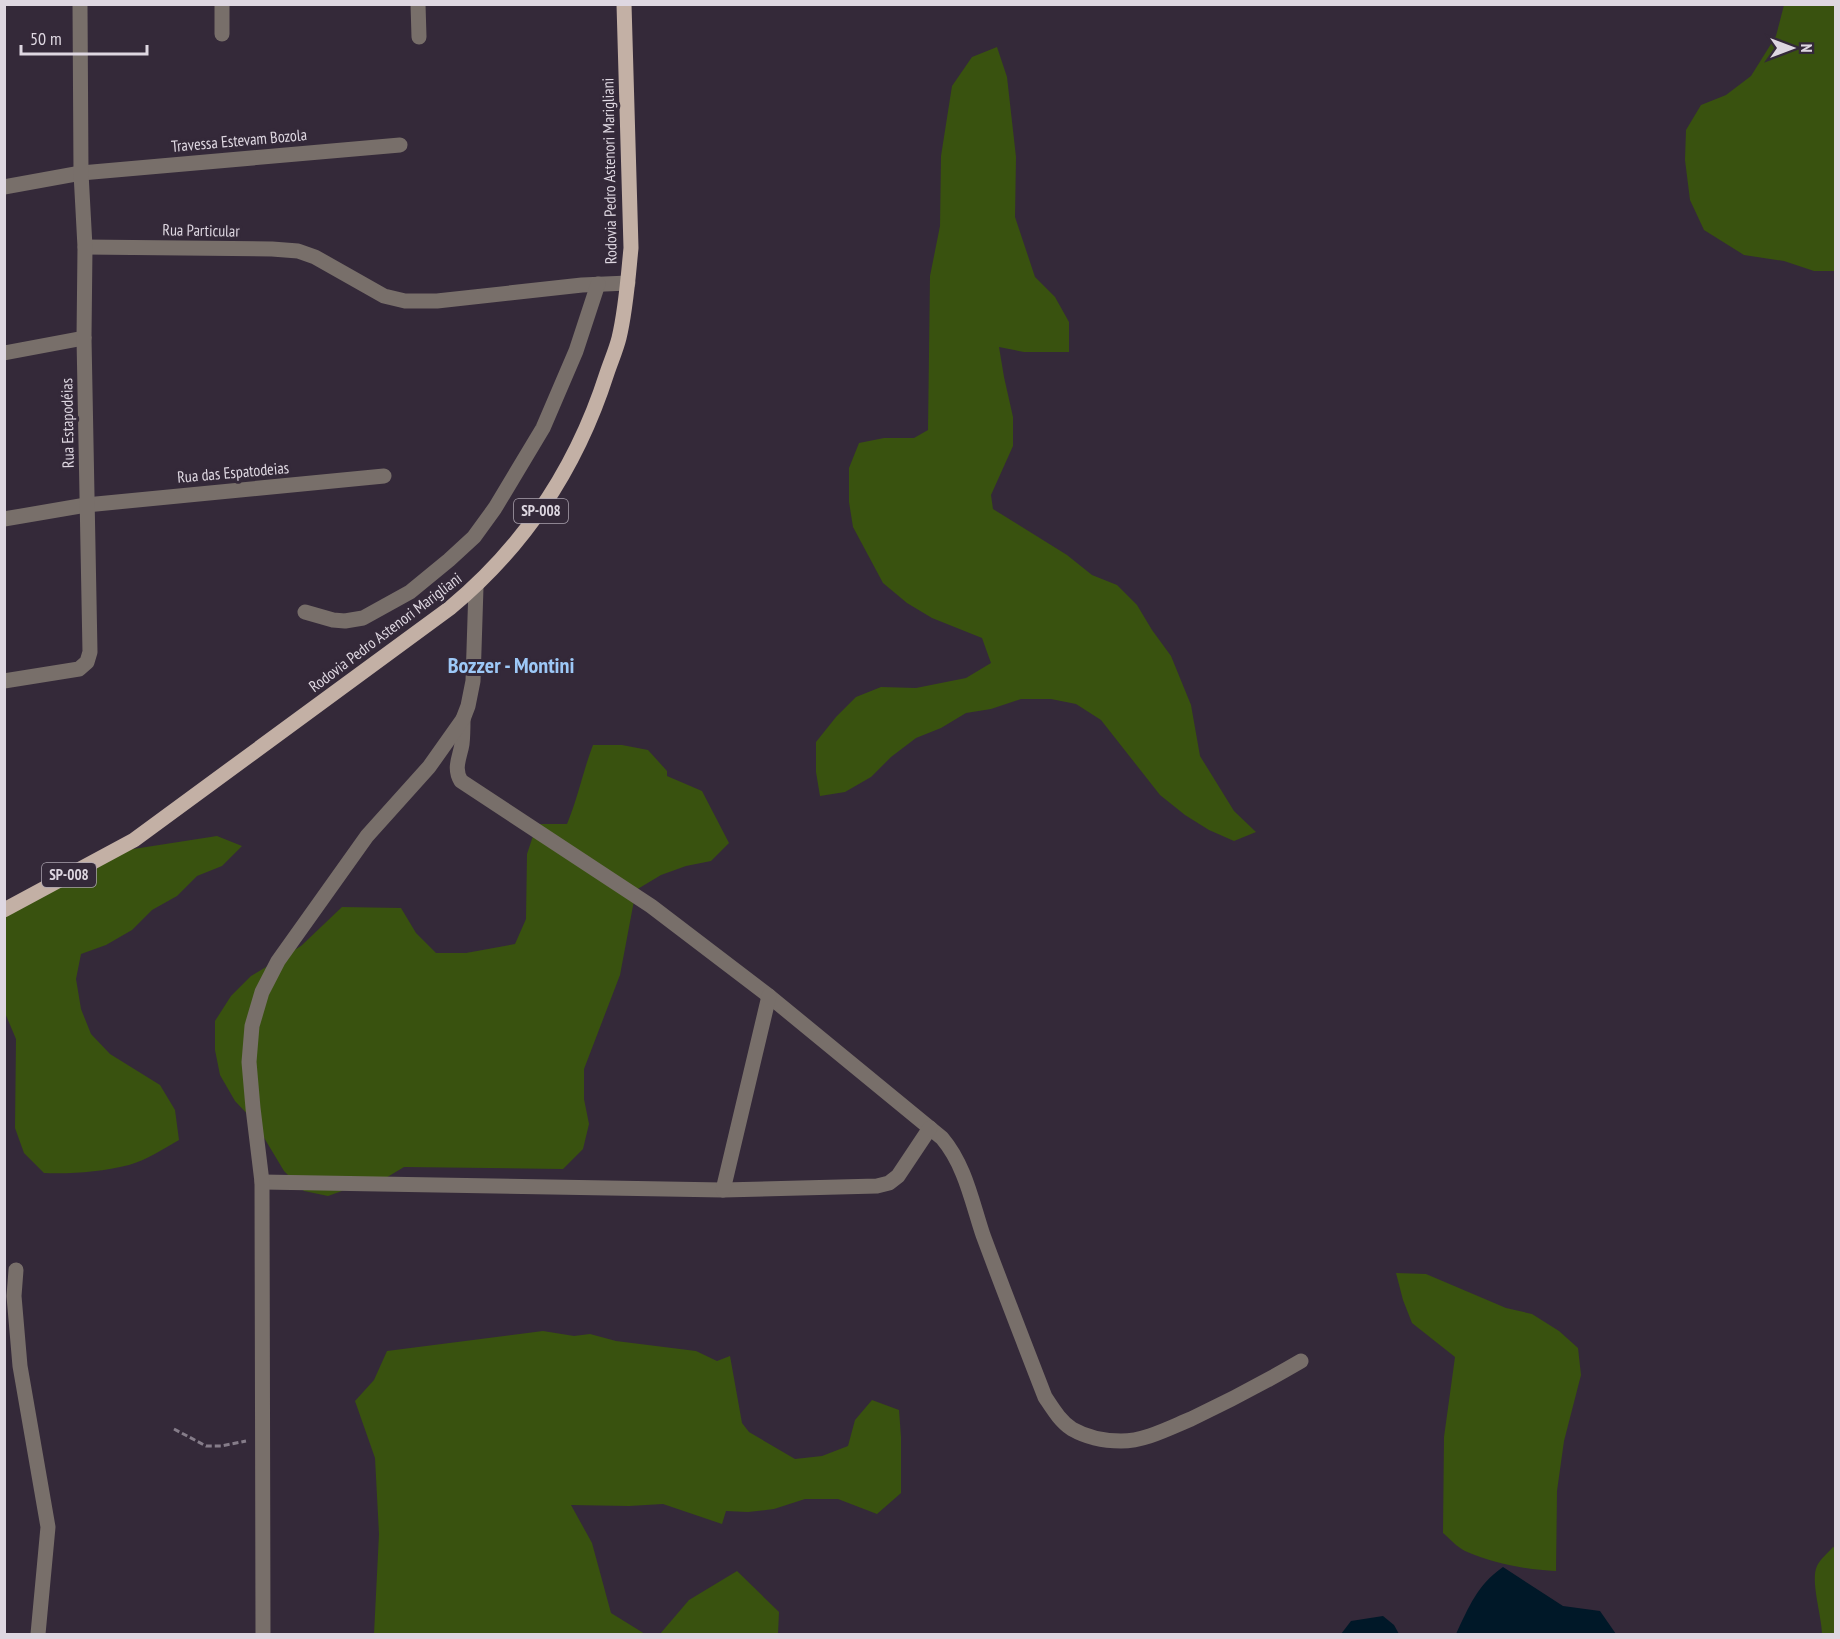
<svg xmlns="http://www.w3.org/2000/svg" width="1840" height="1639" font-family="'PT Sans Narrow',sans-serif">
<rect width="100%" height="100%" fill="#342939"/>
<g fill="#39520f">
<polygon points="1784,5 1835,5 1835,271 1814,271 1784,261 1744,255 1704,230 1690,200 1685,160 1686,130 1701,105 1726,95 1751,76 1776,36"/>
<polygon points="997,47 1007,77 1016,157 1015,217 1035,277 1055,297 1069,322 1069,352 1024,352 999,347 1004,377 1013,417 1013,446 991,495 993,509 1067,555 1092,575 1117,585 1137,605 1152,630 1171,656 1191,705 1200,756 1234,811 1256,832 1234,841 1209,830 1185,815 1160,795 1101,720 1076,704 1051,699 1021,699 991,709 966,713 941,728 916,738 891,757 871,777 845,792 820,796 816,772 816,742 836,717 856,697 881,687 916,688 966,678 991,663 982,638 932,618 907,603 883,583 853,527 849,502 849,468 859,443 884,438 914,438 928,430 930,276 940,226 941,156 952,86 972,57"/>
<path d="M593 745H622L648 750 667 771V776L702 791 729 843 711 861 686 866 661 875 636 890 620 975 584 1069V1099L589 1124 583 1149 563 1169 404 1167 379 1182 353 1187 328 1196 304 1191 284 1171 254 1121 235 1101 220 1075 215 1050V1021L231 996 251 976 301 946 342 907 401 908 416 933 436 953H466L515 944 526 919 527 854 537 824H567C578 798 583 771 593 745Z"/>
<path d="M217 836 242 846 222 866 197 876 177 896 152 910 132 930 106 945 81 954 76 979 81 1009 91 1034 110 1054 160 1085 175 1110 179 1140C163 1149 147 1160 129 1165 101 1172 72 1174 44 1173L24 1153 15 1128 16 1039 5 1013 4 911 127 850Z"/>
<path d="M1396 1273 1426 1274 1506 1308 1532 1314 1559 1331 1578 1348 1581 1375 1564 1441 1557 1491 1556 1571C1526 1570 1493 1563 1465 1551 1457 1547 1450 1539 1443 1533L1444 1437 1455 1357 1412 1323 1403 1300Z"/>
<polygon points="543,1331 574,1336 590,1334 616,1341 696,1351 717,1361 730,1356 742,1423 749,1432 795,1459 822,1456 848,1446 855,1420 872,1400 899,1410 901,1437 901,1493 877,1514 838,1499 805,1499 774,1509 748,1512 726,1511 722,1524 663,1504 629,1506 571,1505 592,1543 611,1613 645,1634 374,1634 379,1534 375,1458 355,1401 374,1380 387,1351"/>
<path d="M1833 1547 1836 1548 1835 1634H1822C1822 1617 1810 1580 1817 1566 1820 1559 1828 1553 1833 1547Z"/>
<polygon points="737,1571 779,1612 778,1634 660,1634 689,1600"/>
</g>
<g fill="#001828">
<path d="M1503 1567 1563 1606 1600 1611 1616 1634H1456C1469 1607 1477 1585 1503 1567Z"/>
<polygon points="1383,1616 1394,1625 1399,1634 1341,1634 1351,1621"/>
</g>
<g fill="none" stroke-linecap="round" stroke-linejoin="round">
<polyline stroke="#857c89" stroke-width="3" stroke-dasharray="6 3" stroke-linecap="butt" points="174,1429 206,1446 221,1446 246,1441"/>
<g stroke="#786f6a" stroke-width="15">
<polyline points="418,4 419,37"/>
<polyline points="222,34 222,4"/>
<polyline points="4,187 81,173 400,145"/>
<polyline points="85,247 272,249 298,251 315,257 384,296 405,301 437,301 582,285 628,283"/>
<polyline points="4,353 84,338"/>
<polyline points="4,519 86,505 384,476"/>
<polyline points="305,612 333,620 345,621 363,618 410,592 449,560 474,537 495,508 543,428 576,351 598,284"/>
<polyline points="4,681 79,669 87,662 90,652 84,338 85,247 81,173 80,4"/>
<path d="M463 719C463 727 463 736 462 744 460 757 453 768 461 781L651 906 769 996 942 1138C965 1165 972 1202 983 1235 1003 1289 1024 1343 1045 1397 1053 1409 1060 1421 1072 1429 1086 1437 1105 1441 1121 1441 1145 1441 1169 1428 1191 1419 1229 1401 1265 1382 1301 1361"/>
<polyline points="262,1182 723,1190 877,1186 889,1183 898,1176 930,1128"/>
<polyline points="723,1190 769,996"/>
<polyline points="16,1270 14,1296 20,1366 48,1527 38,1634"/>
<polyline points="263,1634 262,1182 253,1108 249,1062 252,1026 262,992 278,961 367,836 429,767 463,719 468,706 473,681 476,587"/>
</g>
<path stroke="#c3b0a5" stroke-width="15" d="M4 910 134 840 450 608C526 545 577 467 607 373 611 361 616 350 619 338 626 309 628 278 631 248L624 4"/>
</g>
<g text-anchor="middle" stroke-width="6" stroke-linejoin="round" paint-order="stroke">
<g fill="#342939" stroke="#aba3af" stroke-width="1.5">
<rect x="514" y="499" width="54" height="24" rx="4.5"/>
<rect x="42" y="863" width="54" height="24" rx="4.5"/>
</g>
<g font-size="15" font-weight="bold" fill="#ded7e1">
<text x="541" y="516">SP-008</text>
<text x="69" y="880">SP-008</text>
</g>
<g font-size="16" fill="#ded7e1" stroke="#342939">
<text transform="translate(239 140) rotate(-5)" y="6">Travessa Estevam Bozola</text>
<text transform="translate(609 171) rotate(-91)" y="6">Rodovia Pedro Astenori Marigliani</text>
<text transform="translate(201 230) rotate(1)" y="6">Rua Particular</text>
<text transform="translate(67 423) rotate(-91)" y="6">Rua Estapodéias</text>
<text transform="translate(233 472) rotate(-5)" y="6">Rua das Espatodeias</text>
<text transform="translate(385 632) rotate(-37)" y="6">Rodovia Pedro Astenori Marigliani</text>
</g>
<g font-size="22" font-weight="bold" fill="#9dc8f7" stroke="#342939">
<text x="511" y="673">Bozzer - Montini</text>
</g>
</g>
<rect width="1840" height="1639" fill="none" stroke="#ded7e1" stroke-width="12"/>
<g transform="translate(1792 48) rotate(90)" stroke="#342939" stroke-width="4.5" paint-order="stroke">
<path d="M0-4.5L10 22L0 15L-10 22Z" fill="#ded7e1"/>
<text y="-9" font-size="16" font-weight="bold" text-anchor="middle" fill="#ded7e1">N</text>
</g>
<path d="M21 45v9h126v-9" fill="none" stroke="#ded7e1" stroke-width="3"/>
<text x="30" y="45" font-size="18" fill="#ded7e1" stroke="#342939" stroke-width="4.5" paint-order="stroke">50 m</text>
</svg>
